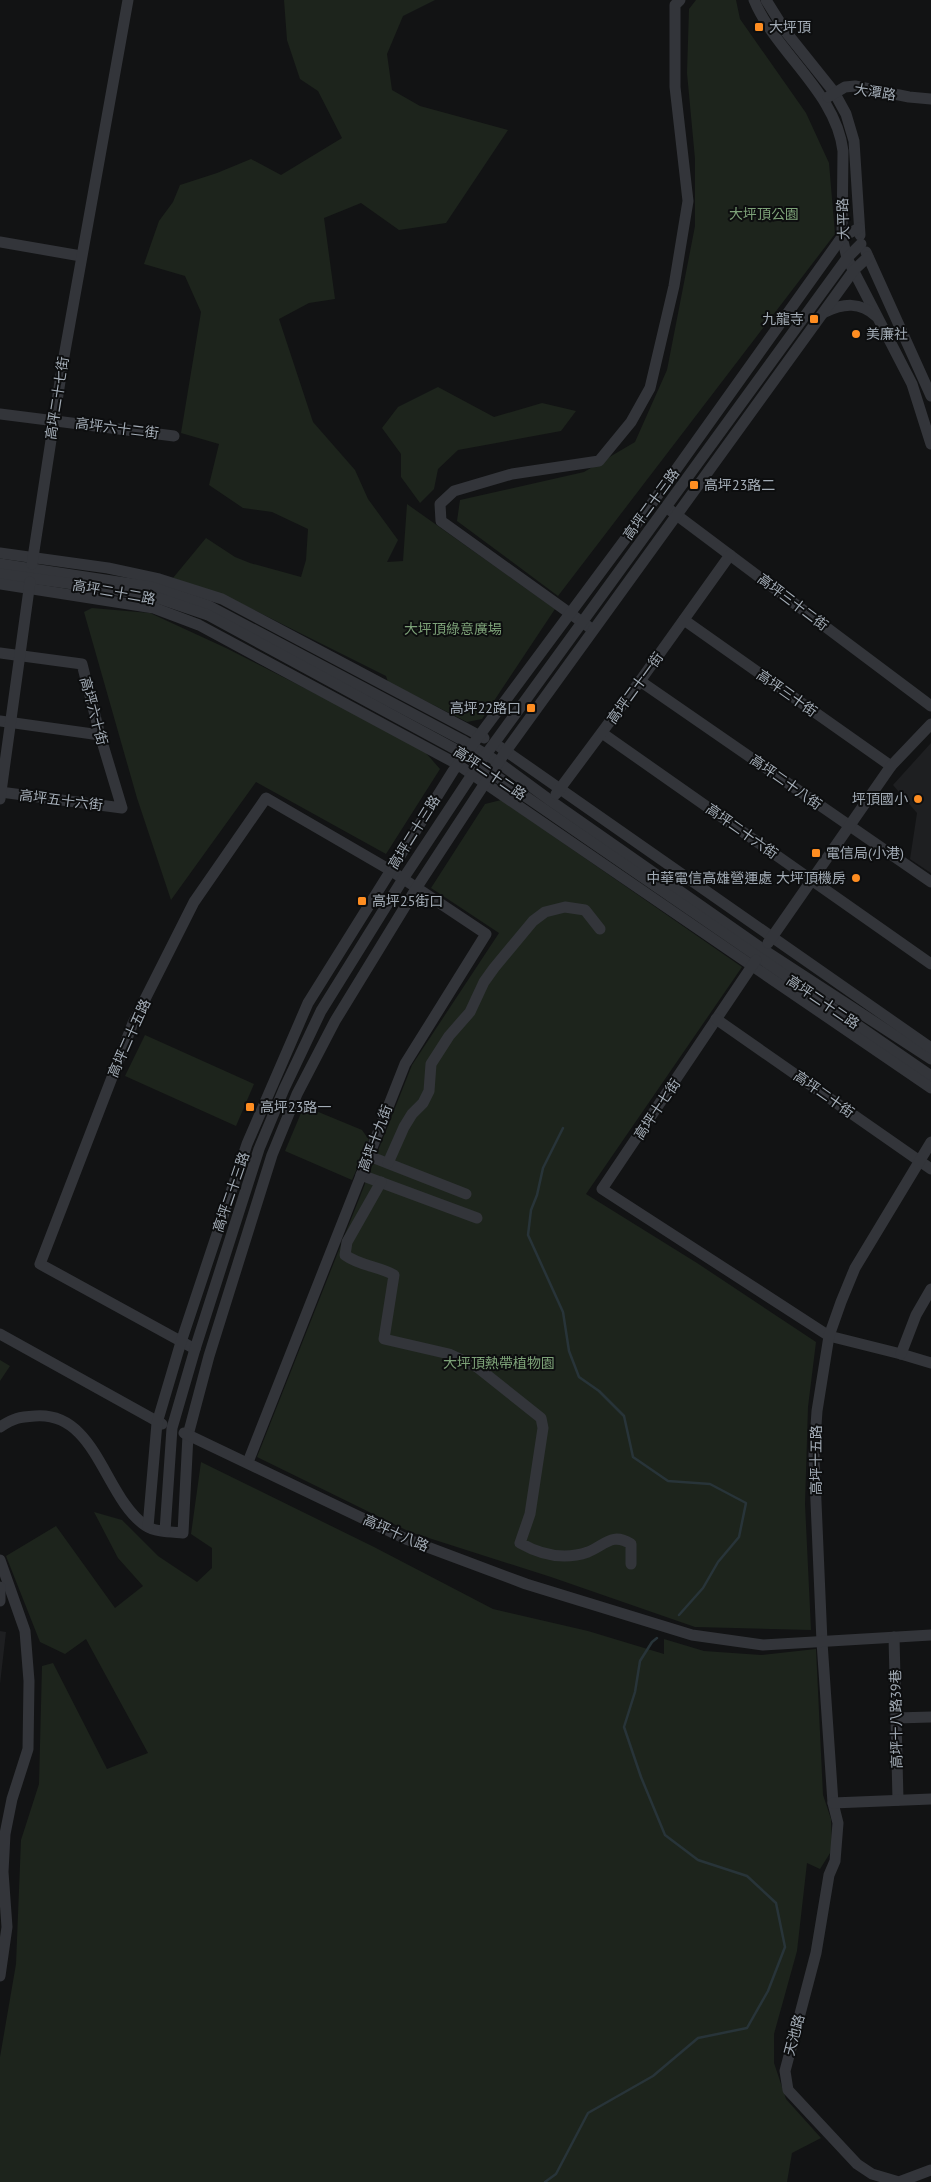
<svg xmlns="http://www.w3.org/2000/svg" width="931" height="2182" font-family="'PT Sans','Noto Sans TC',sans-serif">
<rect width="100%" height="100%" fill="#121314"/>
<g fill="#1e1f21">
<polygon points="931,743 931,873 910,859 917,813 893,785"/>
<polygon points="0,1631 6,1632 0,1684"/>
</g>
<g fill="#1d241c">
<polygon points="284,0 435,0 403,16 387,54 392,90 420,106 508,130 446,223 399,230 361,203 324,218 335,299 309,303 279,319 313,422 355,470 368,499 398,540 387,562 403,561 407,504 555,609 482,719 467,722 388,682 386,676 234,600 173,578 206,538 235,557 250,563 301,577 306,560 308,529 272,512 243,508 209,485 219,444 181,433 201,312 185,276 144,264 159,221 173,202 180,185 217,173 251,159 281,175 342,138 318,91 300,79 287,40"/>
<polygon points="696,0 736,0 740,19 806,113 829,163 835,234 558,596 457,521 460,500 584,472 635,442 667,370 695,226 695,159 687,73 689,9"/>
<polygon points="438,387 494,417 542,403 576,411 561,431 458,450 438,469 434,489 420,503 401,477 401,454 382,428 398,407"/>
<polygon points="92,608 150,613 226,648 389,731 426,753 440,769 386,854 256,782 171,900 137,798 84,612"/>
<polygon points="501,800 742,967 586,1194 697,1263 816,1342 808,1407 805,1504 811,1630 695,1627 551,1577 410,1532 257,1457 412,1065 499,933 431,888 485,804"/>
<polygon points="145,1035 254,1084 236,1126 125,1076"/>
<polygon points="304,1106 362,1130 369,1140 352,1180 285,1151"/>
<polygon points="0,1360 10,1366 0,1381"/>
<polygon points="201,1462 374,1547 493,1609 588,1631 664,1654 664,1639 704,1651 761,1655 816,1649 823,1795 831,1819 832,1850 820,1869 807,1863 797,1951 774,2034 774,2063 786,2099 821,2138 792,2153 787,2182 0,2182 0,2057 16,1964 21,1840 39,1784 42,1666 53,1663 107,1769 148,1753 86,1639 65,1654 40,1642 6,1556 56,1526 115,1608 143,1586 118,1558 94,1512 122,1520 158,1556 197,1582 212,1568 212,1548 191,1534"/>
</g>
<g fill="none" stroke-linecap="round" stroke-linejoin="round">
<g stroke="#283439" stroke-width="2.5">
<polyline points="563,1128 543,1168 537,1195 531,1210 528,1235 563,1312 569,1351 579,1377 599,1391 624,1416 633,1457 668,1481 710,1484 746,1503 739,1537 718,1562 703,1588 679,1615"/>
<polyline points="545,2182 556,2174 588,2113 653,2076 698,2038 747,2028 768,1991 785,1947 776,1903 747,1876 698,1860 665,1835 641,1777 624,1727 635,1692 640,1661 652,1642 657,1638"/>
</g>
<g stroke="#33353a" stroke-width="11">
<path d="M754 0C776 53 836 92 843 151L842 237 847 258 912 384 931 444"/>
<polyline points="766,0 786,32 834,92 846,114 854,141 860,235"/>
<polyline points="828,97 845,87 855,86 909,97 931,99"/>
<polyline points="0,242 81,256"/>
<polyline points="866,252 931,396"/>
<path d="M825 312C844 303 860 302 876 316"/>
<polyline points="0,414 174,436"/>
<polyline points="670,510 931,706"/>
<polyline points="0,553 108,568 159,579 222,599 484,738"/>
<polyline points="0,564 151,587 209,606 462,740 498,762 551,801 764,950 931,1059"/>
<polyline points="32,564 63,362 128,0"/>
<polyline points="0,574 146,594 208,615 464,754 931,1076"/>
<polyline points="0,584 154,608 199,625 457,764 931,1088"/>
<polyline points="684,620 891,766"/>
<polyline points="589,627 441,521 440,504 454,491 512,474 599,461 631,422 650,388 674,286 688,201 675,87 675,5 680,0"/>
<polyline points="0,653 82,664 100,735 122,808 0,792"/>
<polyline points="640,681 931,882"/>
<polyline points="0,721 100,735"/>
<polyline points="602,733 931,964"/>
<polyline points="500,747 931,1048"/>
<polyline points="556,794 640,681 730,555"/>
<polyline points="0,799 30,582"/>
<polyline points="768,943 891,766 931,724"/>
<polyline points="756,960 602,1189 829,1336 901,1354 931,1363"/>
<polyline points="716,1019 931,1169"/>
<polyline points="931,1142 855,1268 841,1302 829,1336 817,1411 814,1455 822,1642 833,1803 838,1823 835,1861 829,1875 816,1953 785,2071 788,2090 857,2164 872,2174 899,2182 931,2170"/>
<polyline points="369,1156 466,1194"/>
<polyline points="388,1163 404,1127 412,1114 423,1103 429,1091 431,1064 449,1036 470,1012 484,982 494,968 533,921 545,912 565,907 585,910 600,929"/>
<polyline points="361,1175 477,1218"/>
<path d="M381 1182 347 1242 345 1255C360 1266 378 1266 394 1275L384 1339 449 1354 477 1367 541 1418 543 1428 530 1514 520 1543C541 1555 565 1560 588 1552 605 1545 612 1532 631 1544V1564"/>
<polyline points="0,1334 162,1424"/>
<polyline points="195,1349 40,1264 133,1023 194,902 266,798 390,870 486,934 405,1064 248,1462"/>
<polyline points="901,1354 916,1315 931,1289"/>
<path d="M0 1427C14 1418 19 1417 35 1416 97 1411 104 1498 146 1526 155 1532 172 1532 183 1533L188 1435 209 1356 272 1155 297 1094 335 1021 417 887 506 751 854 270 868 257"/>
<polyline points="184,1433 406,1539 526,1584 692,1635 763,1645 931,1635"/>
<polyline points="148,1527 157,1423 181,1342 247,1144 308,1003 453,771 655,499 842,237 859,228"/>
<polyline points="165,1531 172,1428 195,1349 259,1149 284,1089 321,1011 403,879 479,764 847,258 861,244"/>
<polyline points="0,1560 25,1631 29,1681 28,1749 12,1799 5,1834 3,1872 7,1927 0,1976"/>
<polyline points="0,1587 0,1601"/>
<polyline points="894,1637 898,1800"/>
<polyline points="896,1718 931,1717"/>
<polyline points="833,1803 931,1799"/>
</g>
</g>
<g fill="#fe8d21" stroke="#0d0e0f" stroke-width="2">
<rect x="754" y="22" width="10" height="10" rx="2.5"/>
<rect x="809" y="314" width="10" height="10" rx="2.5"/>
<circle cx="856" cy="334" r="5"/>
<rect x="689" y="480" width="10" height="10" rx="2.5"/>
<rect x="526" y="703" width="10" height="10" rx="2.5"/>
<circle cx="918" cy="799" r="5"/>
<rect x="811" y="848" width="10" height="10" rx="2.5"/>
<circle cx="856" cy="878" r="5"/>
<rect x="357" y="896" width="10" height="10" rx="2.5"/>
<rect x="245" y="1102" width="10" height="10" rx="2.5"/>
</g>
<g text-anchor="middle" stroke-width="4" stroke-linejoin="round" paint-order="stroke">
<g font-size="14" fill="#a3acb6" stroke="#0d0e0f" text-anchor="start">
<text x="769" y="32">大坪頂</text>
<text x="804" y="324" text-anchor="end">九龍寺</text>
<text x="866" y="339">美廉社</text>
<text x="704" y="490">高坪23路二</text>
<text x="521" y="713" text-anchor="end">高坪22路口</text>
<text x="908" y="804" text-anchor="end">坪頂國小</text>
<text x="826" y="858">電信局(小港)</text>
<text x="846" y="883" text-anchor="end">中華電信高雄營運處 大坪頂機房</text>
<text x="372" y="906">高坪25街口</text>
<text x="260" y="1112">高坪23路一</text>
</g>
<g font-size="14" fill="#a3acb6" stroke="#0d0e0f">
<text transform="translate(875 92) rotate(9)" y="5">大潭路</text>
<text transform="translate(843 219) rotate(-92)" y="5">大平路</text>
<text transform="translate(57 398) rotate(-81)" y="5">高坪二十七街</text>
<text transform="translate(117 428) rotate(7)" y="5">高坪六十二街</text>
<text transform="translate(651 504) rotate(-54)" y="5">高坪二十三路</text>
<text transform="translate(114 592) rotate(10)" y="5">高坪二十二路</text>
<text transform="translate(793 602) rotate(37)" y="5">高坪三十二街</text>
<text transform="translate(635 688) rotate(-54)" y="5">高坪二十一街</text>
<text transform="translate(787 693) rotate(35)" y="5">高坪三十街</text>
<text transform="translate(94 711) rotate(75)" y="5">高坪六十街</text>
<text transform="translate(490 773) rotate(34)" y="5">高坪二十二路</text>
<text transform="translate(786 782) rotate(35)" y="5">高坪二十八街</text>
<text transform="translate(61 800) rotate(7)" y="5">高坪五十六街</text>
<text transform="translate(742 831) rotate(35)" y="5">高坪二十六街</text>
<text transform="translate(414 832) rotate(-58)" y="5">高坪二十三路</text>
<text transform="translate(823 1002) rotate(34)" y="5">高坪二十二路</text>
<text transform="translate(129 1038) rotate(-66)" y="5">高坪二十五路</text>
<text transform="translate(824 1094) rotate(35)" y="5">高坪二十街</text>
<text transform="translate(657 1109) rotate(-56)" y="5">高坪十七街</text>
<text transform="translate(375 1138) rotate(-69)" y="5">高坪十九街</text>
<text transform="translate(231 1192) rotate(-71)" y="5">高坪二十三路</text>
<text transform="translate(816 1460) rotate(-90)" y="5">高坪十五路</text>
<text transform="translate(396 1533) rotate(24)" y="5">高坪十八路</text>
<text transform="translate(896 1719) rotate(-91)" y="5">高坪十八路39巷</text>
<text transform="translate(794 2035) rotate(-75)" y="5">天池路</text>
</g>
<g font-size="14" fill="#7da278" stroke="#0d0e0f">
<text x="764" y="219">大坪頂公園</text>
<text x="453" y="634">大坪頂綠意廣場</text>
<text x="499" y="1368">大坪頂熱帶植物園</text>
</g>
</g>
</svg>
